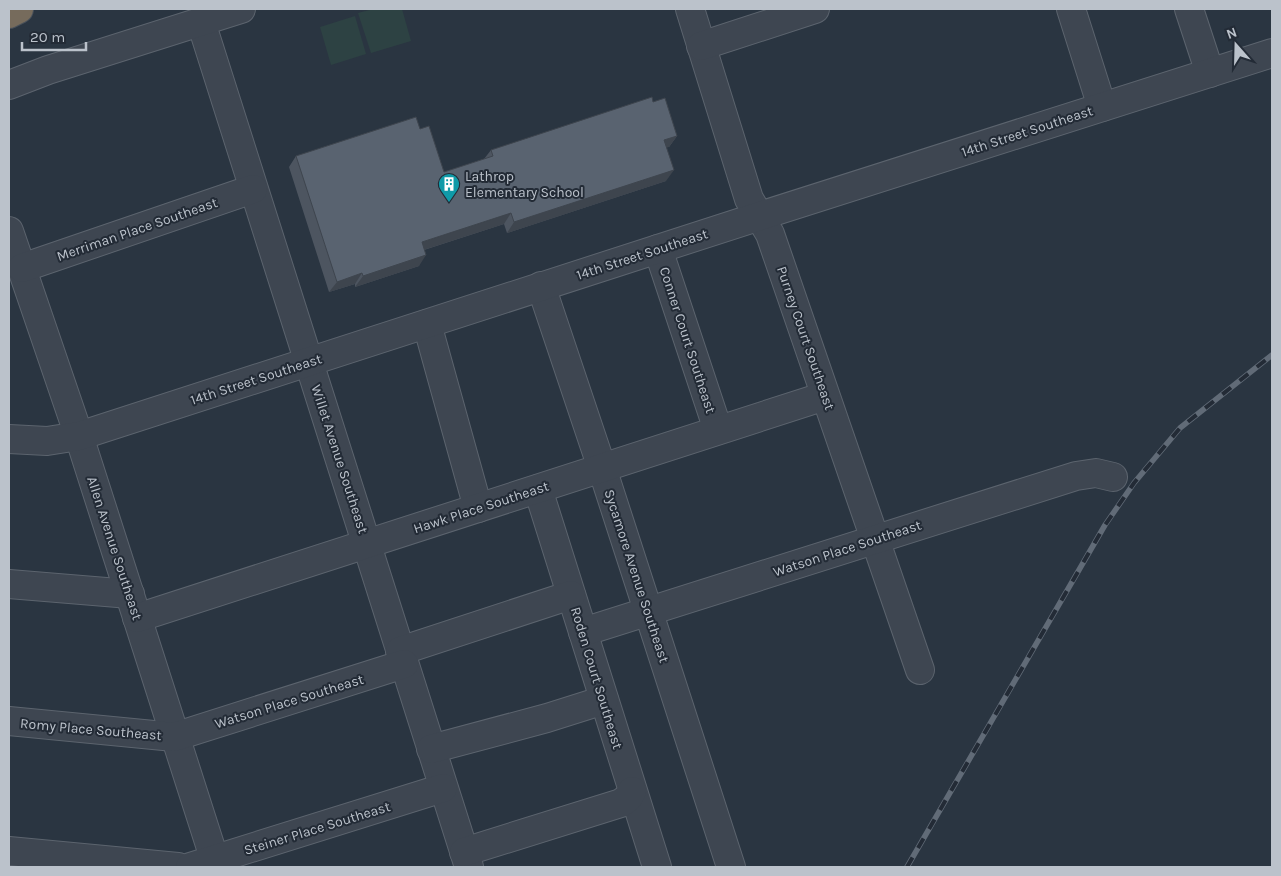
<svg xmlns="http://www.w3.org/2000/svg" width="1281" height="876" font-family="Karla,sans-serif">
<rect width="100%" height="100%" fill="#2a3541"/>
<g fill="#2d4243">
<polygon points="373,9 402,9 411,41 371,53 358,13"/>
<polygon points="355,16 366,54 331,65 320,27"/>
</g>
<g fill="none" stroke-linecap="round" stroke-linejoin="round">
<g stroke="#5c646e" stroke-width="30">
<g id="minor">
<polyline points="690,9 749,199 770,234 920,670"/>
<polyline points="1071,9 1102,107"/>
<polyline points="1189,9 1210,73"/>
<polyline points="201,22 469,867"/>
<polyline points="701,46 815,9"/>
<polyline points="9,85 48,70 241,9"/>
<polyline points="9,231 79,436 217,867"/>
<polyline points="658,249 718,430"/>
<polyline points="22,268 253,189"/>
<polyline points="541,286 602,468 731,867"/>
<polyline points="427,324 478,508"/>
<polyline points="9,439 47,441 79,436 760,216 1272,53"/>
<polyline points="538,489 657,867"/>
<polyline points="9,584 130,594"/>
<polyline points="137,618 825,396"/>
<polyline points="583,632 1076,476 1096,473 1113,477"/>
<polyline points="400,651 571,595"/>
<polyline points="9,721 174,737 404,664"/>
<polyline points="431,749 547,718 604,700"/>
<polyline points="9,851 178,867"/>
<polyline points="464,852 621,803 628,798 632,791"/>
<polyline points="190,867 443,788"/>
</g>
</g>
<g stroke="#49515b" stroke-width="30">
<polyline id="highway" points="9,14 19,9"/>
</g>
<use href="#minor" stroke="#3e4651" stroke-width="28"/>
<use href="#highway" stroke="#766b5c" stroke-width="28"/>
<g stroke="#616b77" stroke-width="5.5">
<polyline id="rail" points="907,867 1105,525 1134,483 1180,428 1272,355"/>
</g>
<use href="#rail" stroke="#232b36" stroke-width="4" stroke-dasharray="11" stroke-linecap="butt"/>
</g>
<polygon fill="#4d5560" points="653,102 677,136 669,147 666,147 666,181 507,233 504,224 424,250 419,266 355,287 355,284 329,292 289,167 296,156 420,129 444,172 484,159 491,150"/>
<g fill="#3e454e">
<polygon points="677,136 669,147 656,151 664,140"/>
<polygon points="674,170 666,181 507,233 514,222"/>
<polygon points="511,213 504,224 414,253 422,242"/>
<polygon points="426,255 419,266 355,287 363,276"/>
<polygon points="362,273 355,284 329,292 337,282"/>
</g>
<polygon fill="#596370" stroke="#3e454e" points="652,97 653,102 665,98 677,136 664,140 674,170 514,222 511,213 422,242 426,255 363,276 362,273 337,282 296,156 416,117 420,129 429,126 444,172 493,156 491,150"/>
<defs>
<g id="building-pin" transform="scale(1.125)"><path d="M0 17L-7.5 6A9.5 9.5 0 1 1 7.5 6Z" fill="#0f9aa8" stroke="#232b36"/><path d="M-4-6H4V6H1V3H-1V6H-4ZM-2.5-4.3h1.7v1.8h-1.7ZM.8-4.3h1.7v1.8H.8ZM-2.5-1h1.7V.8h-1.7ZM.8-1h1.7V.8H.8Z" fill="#fff"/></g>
</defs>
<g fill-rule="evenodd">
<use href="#building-pin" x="449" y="184"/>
</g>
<g text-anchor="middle" stroke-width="4" stroke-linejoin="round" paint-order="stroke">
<g font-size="14" fill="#bbc2cb" stroke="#232b36">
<text transform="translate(1027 131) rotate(-18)" y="5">14th Street Southeast</text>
<text transform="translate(137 229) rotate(-19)" y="5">Merriman Place Southeast</text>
<text transform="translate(642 254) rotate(-18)" y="5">14th Street Southeast</text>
<text transform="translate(806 338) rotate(71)" y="5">Purney Court Southeast</text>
<text transform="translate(688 340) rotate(72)" y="5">Conner Court Southeast</text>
<text transform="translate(256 379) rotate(-18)" y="5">14th Street Southeast</text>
<text transform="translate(340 459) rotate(72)" y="5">Willet Avenue Southeast</text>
<text transform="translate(481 507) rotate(-18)" y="5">Hawk Place Southeast</text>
<text transform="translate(115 548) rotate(72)" y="5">Allen Avenue Southeast</text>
<text transform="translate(847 548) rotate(-18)" y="5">Watson Place Southeast</text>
<text transform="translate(637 576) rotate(72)" y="5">Sycamore Avenue Southeast</text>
<text transform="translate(597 678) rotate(73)" y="5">Roden Court Southeast</text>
<text transform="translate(289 701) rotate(-17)" y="5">Watson Place Southeast</text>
<text transform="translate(91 729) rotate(5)" y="5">Romy Place Southeast</text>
<text transform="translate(317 828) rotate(-17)" y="5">Steiner Place Southeast</text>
</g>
<g font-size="14" fill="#bbc2cb" stroke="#232b36" text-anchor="start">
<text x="465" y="181">Lathrop<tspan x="465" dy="16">Elementary School</tspan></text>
</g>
</g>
<rect width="1281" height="876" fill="none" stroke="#bbc2cb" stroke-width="20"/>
<g transform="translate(1236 45) rotate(340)" stroke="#232b36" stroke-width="4" paint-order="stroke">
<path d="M0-4L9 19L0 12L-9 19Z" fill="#bbc2cb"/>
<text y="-8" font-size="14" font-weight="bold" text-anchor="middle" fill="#bbc2cb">N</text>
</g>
<path d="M22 42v8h64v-8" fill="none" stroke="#bbc2cb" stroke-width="2.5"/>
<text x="30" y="42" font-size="15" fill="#bbc2cb" stroke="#232b36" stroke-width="4" paint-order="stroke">20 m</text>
</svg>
